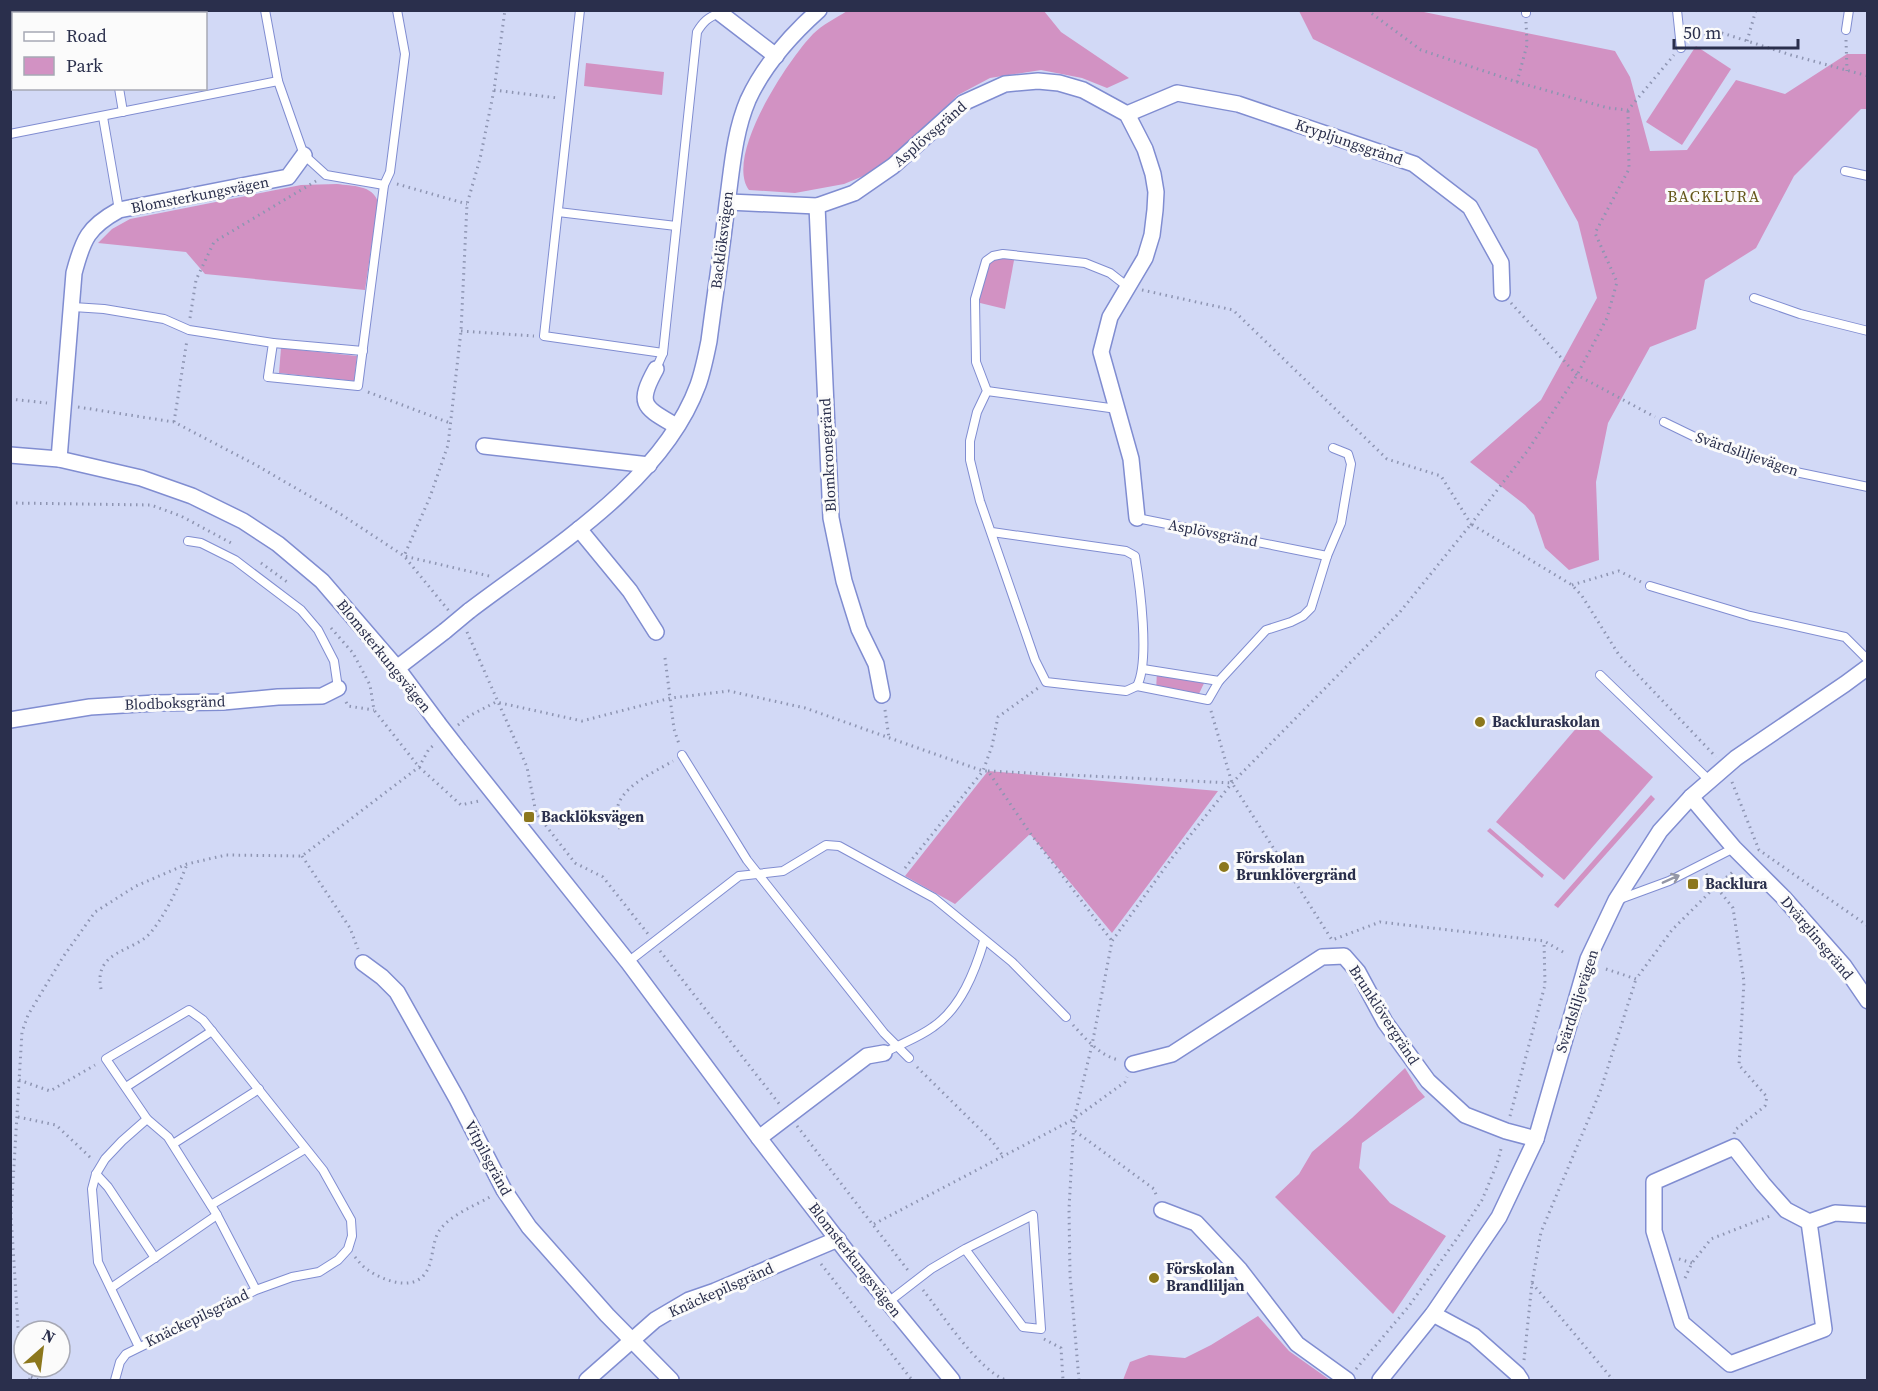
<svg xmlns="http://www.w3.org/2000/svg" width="1878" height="1391" font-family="'Source Serif 4',serif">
<rect width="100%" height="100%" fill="#d2d9f6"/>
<g fill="#d292c3">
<path d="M847 11H1044L1061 32 1129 78 1107 88 1082 78 1041 70 990 78 958 95 901 151 873 172 844 184 795 193 749 190C724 156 788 60 813 34 822 25 836 18 847 11Z"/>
<polygon points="1299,11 1419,11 1615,51 1630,77 1650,151 1687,150 1736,80 1785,94 1847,54 1867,54 1867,109 1861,109 1794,176 1756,248 1705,280 1696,329 1650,347 1608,423 1596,482 1599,560 1569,570 1545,548 1534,515 1525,505 1470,462 1541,400 1597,298 1578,222 1537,149 1313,39"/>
<polygon points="1696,46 1731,69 1682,145 1646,122"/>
<polygon points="586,63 664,72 662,95 584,86"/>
<path d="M337 184C352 186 373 185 378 202L365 290 205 274 186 252 98 243 112 229 130 219 301 185Z"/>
<polygon points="1015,255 1005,309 976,302 986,261"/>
<polygon points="281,348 357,356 354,381 279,373"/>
<polygon points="1157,671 1206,679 1197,698 1156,691"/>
<polygon points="1585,718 1653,777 1564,880 1496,822"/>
<polygon points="988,771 1218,791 1112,933 1030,834 955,904 905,876"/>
<polygon points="1651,795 1655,799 1558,908 1554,905"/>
<polygon points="1490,828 1544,875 1542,878 1487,831"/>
<polygon points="1405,1068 1418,1089 1425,1097 1362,1143 1359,1168 1390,1203 1446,1236 1393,1314 1275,1197 1299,1174 1312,1152 1352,1118"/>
<polygon points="1258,1316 1289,1351 1330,1380 1123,1380 1130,1362 1149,1355 1185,1358 1211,1345"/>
</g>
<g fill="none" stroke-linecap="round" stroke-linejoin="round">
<g stroke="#808dd1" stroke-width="10">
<g id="service">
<polyline points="106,10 106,14"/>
<polyline points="265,10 278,81 304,155 326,175 384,185"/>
<polyline points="580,10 544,336 663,353"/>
<polyline points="1677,10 1681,48"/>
<polyline points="1526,13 1526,10"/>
<polyline points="1846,30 1849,10"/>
<polyline points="119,88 123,112"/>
<polyline points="103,117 119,210"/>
<polyline points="10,134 278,81"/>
<polyline points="1845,171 1868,176"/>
<polyline points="558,212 676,226"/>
<polyline points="1754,298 1800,314 1868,331"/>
<polyline points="73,307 104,309 164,319 189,330 273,343 268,377 358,386 384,185 390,172 405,54 397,10"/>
<polyline points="273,343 363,351"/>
<path d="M656 369 663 353 697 32C703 22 708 17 720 13V10"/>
<polyline points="987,391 1117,409"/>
<polyline points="1664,422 1697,438 1791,471 1868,487"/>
<polyline points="1137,518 1327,556"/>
<path d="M992 532 1126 551 1135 556C1140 586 1150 661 1137 686L1126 691 1046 682 1035 660 980 501 970 460V441L977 412 987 391 976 362 975 299 986 261 993 256 1003 254 1085 263 1110 273 1128 287"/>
<polyline points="188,541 201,543 235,560 301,610 318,630 334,661 338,688"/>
<polyline points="1650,586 1750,616 1845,637 1868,660"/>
<polyline points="1143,669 1219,681 1266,630 1291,622 1303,616 1311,608 1327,556 1341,523 1351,464 1348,454 1333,448"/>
<polyline points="1600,675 1710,781"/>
<polyline points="1137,686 1208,700 1219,681"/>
<polyline points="682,755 747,860 884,1033 909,1058"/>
<polyline points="1620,899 1669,881 1734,848"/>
<polyline points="628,962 739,876 783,871 826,845 839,846 934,898 1012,962 1066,1017"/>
<path d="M884 1053C900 1044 918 1038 933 1027 961 1008 975 971 984 941"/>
<polyline points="126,1087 212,1031"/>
<polyline points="173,1144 259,1089"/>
<polyline points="96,1174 108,1187 155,1258"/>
<polyline points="211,1205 305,1149"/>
<polyline points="111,1288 217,1215"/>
<polyline points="887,1303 931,1269 965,1249 1033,1215 1041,1329 1023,1327 965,1249"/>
<polyline points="139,1347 98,1262 92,1189 96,1174 105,1159 122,1141 147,1119"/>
<polyline points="115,1380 120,1362 126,1354 256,1290 292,1277 319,1272 338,1260 348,1249 352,1236 351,1220 323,1170 203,1020 189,1010 106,1059 147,1119 168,1137 217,1215 256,1290"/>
</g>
</g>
<g stroke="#808dd1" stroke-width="18">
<g id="minor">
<polyline points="720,13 776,56"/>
<polyline points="1127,114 1177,93 1238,104 1414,164 1470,207 1501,263 1502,293"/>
<polyline points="728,202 817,206 854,193 893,166 963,103 1005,84 1038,81 1059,83 1083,90 1127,114 1145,149 1153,174 1156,192 1155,210 1152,235 1145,258 1110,317 1101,352 1131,459 1137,518"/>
<polyline points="817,206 831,518 844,581 859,629 876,664 882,695"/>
<path d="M656 369C636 405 644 407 676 426"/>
<polyline points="484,446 649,465"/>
<polyline points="10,455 59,459 141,478 192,496 243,521 278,544 322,581 397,668 438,723"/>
<path d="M59 459 74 273C83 239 88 227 119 210L288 177 304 155"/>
<polyline points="579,529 630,591 656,632"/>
<path d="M469 611C549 550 662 483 698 385 703 371 706 356 709 341 715 295 722 249 727 204 732 169 734 133 748 100 764 65 791 35 819 10"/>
<polyline points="397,668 445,631"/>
<polyline points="10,720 90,707 156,703 223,702 278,697 322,696 338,688"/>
<polyline points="459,750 628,962 759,1138 847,1252 952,1380"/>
<polyline points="1691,797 1734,848 1783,897 1844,966 1868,1001"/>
<polyline points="363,963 382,977 397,992 457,1099 504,1190 529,1227 607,1315 671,1380"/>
<polyline points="1133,1064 1172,1054 1322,957 1344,956 1358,972 1385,1022 1428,1081 1465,1115 1506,1131 1536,1139"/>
<polyline points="759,1138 867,1056 884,1053"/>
<polyline points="1162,1210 1196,1223 1240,1270 1297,1344 1347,1380"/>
<polyline points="1809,1222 1824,1329 1730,1364 1682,1323 1654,1231 1654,1182 1734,1147 1763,1184 1786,1210 1809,1222 1835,1213 1868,1215"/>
<polyline points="1433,1314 1474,1336 1517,1374 1521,1380"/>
<polyline points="587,1380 655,1320 689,1300 715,1291 838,1239"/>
<polyline points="1380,1380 1433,1314 1499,1217 1536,1139 1588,959 1616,900 1660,831 1691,797 1736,758 1845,684 1868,667"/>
</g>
</g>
<g stroke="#8e95b2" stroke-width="3" stroke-dasharray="1.5 4.5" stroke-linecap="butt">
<polyline points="1367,10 1421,50 1517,82 1608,108 1628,110 1674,55"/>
<polyline points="1692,34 1719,32 1791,55 1868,76"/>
<polyline points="1846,40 1847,71"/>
<polyline points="1747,41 1756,10"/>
<polyline points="1517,82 1527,45 1526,22"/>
<polyline points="494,90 558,98"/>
<polyline points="397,184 467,204"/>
<polyline points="1142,290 1233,310 1387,459 1441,476 1471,524 1528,450 1577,375 1607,318 1617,282 1595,233 1629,169 1628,110"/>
<polyline points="1511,303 1577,375 1655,417"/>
<polyline points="190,318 196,280 214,242 316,181"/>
<polyline points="461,331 534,336"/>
<polyline points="368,392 450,423"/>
<polyline points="10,399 47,403"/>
<polyline points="78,407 174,422 256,465 342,515 404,556 449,611"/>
<polyline points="174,422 187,340"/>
<polyline points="10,503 151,505 181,516 233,544"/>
<polyline points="261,563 290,584"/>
<polyline points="489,576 404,556 430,497 448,445 461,331 467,204 480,159 494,90 505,10"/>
<polyline points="1572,585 1619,571 1641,582"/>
<polyline points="331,628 353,653 370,685 374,710 419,767 461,805 479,801"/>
<polyline points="467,632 527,767 536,813 575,863 603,877 648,934"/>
<polyline points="665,658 674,729 679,744"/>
<polyline points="346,702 348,706 374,710"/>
<polyline points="885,710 889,738"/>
<polyline points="1211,711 1232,783 1332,940 1380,922 1544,941 1563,952"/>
<polyline points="458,725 469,716 496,702 582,721 671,698 729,691 805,708 983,771 988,771 1030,833 1112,941"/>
<polyline points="988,771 1232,783"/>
<polyline points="1732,782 1759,850 1868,926"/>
<path d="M620 829C604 793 648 776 673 761"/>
<polyline points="302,856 350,928 358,949"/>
<polyline points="905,868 983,771 992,746 998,717 1038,688"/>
<polyline points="1706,874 1733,908 1744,982 1739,1065 1767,1097 1765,1106 1735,1130 1734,1134"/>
<polyline points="660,951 780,1105"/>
<polyline points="1606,969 1636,979 1672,930 1717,885 1734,871"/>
<path d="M101 989C93 949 135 953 152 931 168 910 178 888 187 864"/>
<path d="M1073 1025C1086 1039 1100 1056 1119 1060"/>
<polyline points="917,1067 992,1141 1003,1156"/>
<polyline points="19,1080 50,1091 95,1065"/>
<polyline points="1510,1116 1545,985 1544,941"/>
<polyline points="18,1117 56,1125 92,1159"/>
<polyline points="797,1126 910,1273"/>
<polyline points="1075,1131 1154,1189 1157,1197"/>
<polyline points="874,1224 1074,1119 1125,1082 1127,1077"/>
<path d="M355 1257C359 1262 363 1267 368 1270 382 1280 411 1291 424 1275 434 1263 431 1244 439 1231 450 1215 474 1206 490 1197"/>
<polyline points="1679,1259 1692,1263"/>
<polyline points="821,1264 912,1380"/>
<polyline points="1685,1278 1692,1263 1711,1239 1770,1216"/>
<polyline points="1532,1283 1613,1380"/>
<path d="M923 1290C942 1314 979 1371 1006 1380"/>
<polyline points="1044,1339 1061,1348 1063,1380"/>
<polyline points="24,1351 18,1327 11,1215 22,1032 28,1015 63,957 95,912 136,886 187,864 226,855 302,856 419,767 429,749 435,744"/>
<polyline points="1524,1360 1532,1283 1541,1232 1600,1092 1636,979"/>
<polyline points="28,1367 31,1377 29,1380"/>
<polyline points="1356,1369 1409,1306 1458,1237 1482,1200 1497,1164 1502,1145"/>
<polyline points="31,1377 38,1380"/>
<polyline points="1079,1380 1070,1275 1069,1209 1074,1119 1092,1045 1112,941 1172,858 1232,783 1400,612 1471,524 1572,585 1582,596 1619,655 1716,757"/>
</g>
<use href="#service" stroke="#fff" stroke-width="8"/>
<use href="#minor" stroke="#fff" stroke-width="15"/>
<g stroke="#808dd1" stroke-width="18" stroke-linecap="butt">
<g id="minor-bridge">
<polyline points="445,631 469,611"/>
<polyline points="438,723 459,750"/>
</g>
</g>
<use href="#minor-bridge" stroke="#fff" stroke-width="15"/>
</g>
<defs><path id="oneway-shaft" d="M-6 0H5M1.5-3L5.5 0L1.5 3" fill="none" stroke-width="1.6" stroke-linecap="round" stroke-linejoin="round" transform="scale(1.5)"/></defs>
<use stroke="#9497a6" href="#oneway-shaft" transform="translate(1671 879) rotate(-24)"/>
<g fill="#8c771c" stroke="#fbfbfb" stroke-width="2">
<circle cx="1480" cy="722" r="6"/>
<rect x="523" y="811" width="12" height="12" rx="3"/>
<circle cx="1224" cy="867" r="6"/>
<rect x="1687" y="878" width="12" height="12" rx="3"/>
<circle cx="1154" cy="1278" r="6"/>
</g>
<g text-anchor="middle" stroke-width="6" stroke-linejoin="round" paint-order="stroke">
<g font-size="15" fill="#2a2f4c" stroke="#fbfbfb">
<text transform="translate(930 134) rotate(-41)" y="5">Asplövsgränd</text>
<text transform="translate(1349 142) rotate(19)" y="5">Krypljungsgränd</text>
<text transform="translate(200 195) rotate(-11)" y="5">Blomsterkungsvägen</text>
<text transform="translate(722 240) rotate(-83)" y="5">Backlöksvägen</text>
<text transform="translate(1747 454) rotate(19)" y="5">Svärdsliljevägen</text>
<text transform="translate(828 455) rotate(-93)" y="5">Blomkronegränd</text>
<text transform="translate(1213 533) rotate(11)" y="5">Asplövsgränd</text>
<text transform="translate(384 656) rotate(51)" y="5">Blomsterkungsvägen</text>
<text transform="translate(175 703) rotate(-2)" y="5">Blodboksgränd</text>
<text transform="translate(1817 938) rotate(50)" y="5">Dvärglinsgränd</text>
<text transform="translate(1577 1001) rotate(-72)" y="5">Svärdsliljevägen</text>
<text transform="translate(1384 1015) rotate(57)" y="5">Brunklövergränd</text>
<text transform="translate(488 1158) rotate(62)" y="5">Vitpilsgränd</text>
<text transform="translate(855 1260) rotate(52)" y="5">Blomsterkungsvägen</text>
<text transform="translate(721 1290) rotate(-24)" y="5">Knäckepilsgränd</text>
<text transform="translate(197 1318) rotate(-26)" y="5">Knäckepilsgränd</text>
</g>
<g font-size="15" font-weight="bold" fill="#2a2f4c" stroke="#fbfbfb" text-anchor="start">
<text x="1492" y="727">Backluraskolan</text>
<text x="541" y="822">Backlöksvägen</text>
<text x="1236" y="863">Förskolan<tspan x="1236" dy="17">Brunklövergränd</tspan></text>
<text x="1705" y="889">Backlura</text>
<text x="1166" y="1274">Förskolan<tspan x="1166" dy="17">Brandliljan</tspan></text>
</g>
<g font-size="16" letter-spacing="1.5" fill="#645619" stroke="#fbfbfb">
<text x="1714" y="202">BACKLURA</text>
</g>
</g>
<rect width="1878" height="1391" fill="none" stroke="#2a2f4c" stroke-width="24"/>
<rect x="12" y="12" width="195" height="78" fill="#fbfbfb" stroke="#a7a9b5" stroke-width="1.5"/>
<rect x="24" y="32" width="30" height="9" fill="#ffffff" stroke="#a7a9b5" stroke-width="1.5"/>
<text x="66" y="42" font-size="18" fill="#2a2f4c">Road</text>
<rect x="24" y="57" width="30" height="18" fill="#d292c3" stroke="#a7a9b5" stroke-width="1.5"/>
<text x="66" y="72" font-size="18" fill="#2a2f4c">Park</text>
<g transform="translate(42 1349) rotate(28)"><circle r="28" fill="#fbfbfb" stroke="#a7a9b5" stroke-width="1.5"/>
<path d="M0-4.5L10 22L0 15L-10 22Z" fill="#8c771c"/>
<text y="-9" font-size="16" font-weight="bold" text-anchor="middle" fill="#2a2f4c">N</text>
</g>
<path d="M1674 39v9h124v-9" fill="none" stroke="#2a2f4c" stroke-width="3"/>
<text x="1683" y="39" font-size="18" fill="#2a2f4c" stroke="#fbfbfb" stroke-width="4.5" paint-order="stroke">50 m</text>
</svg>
